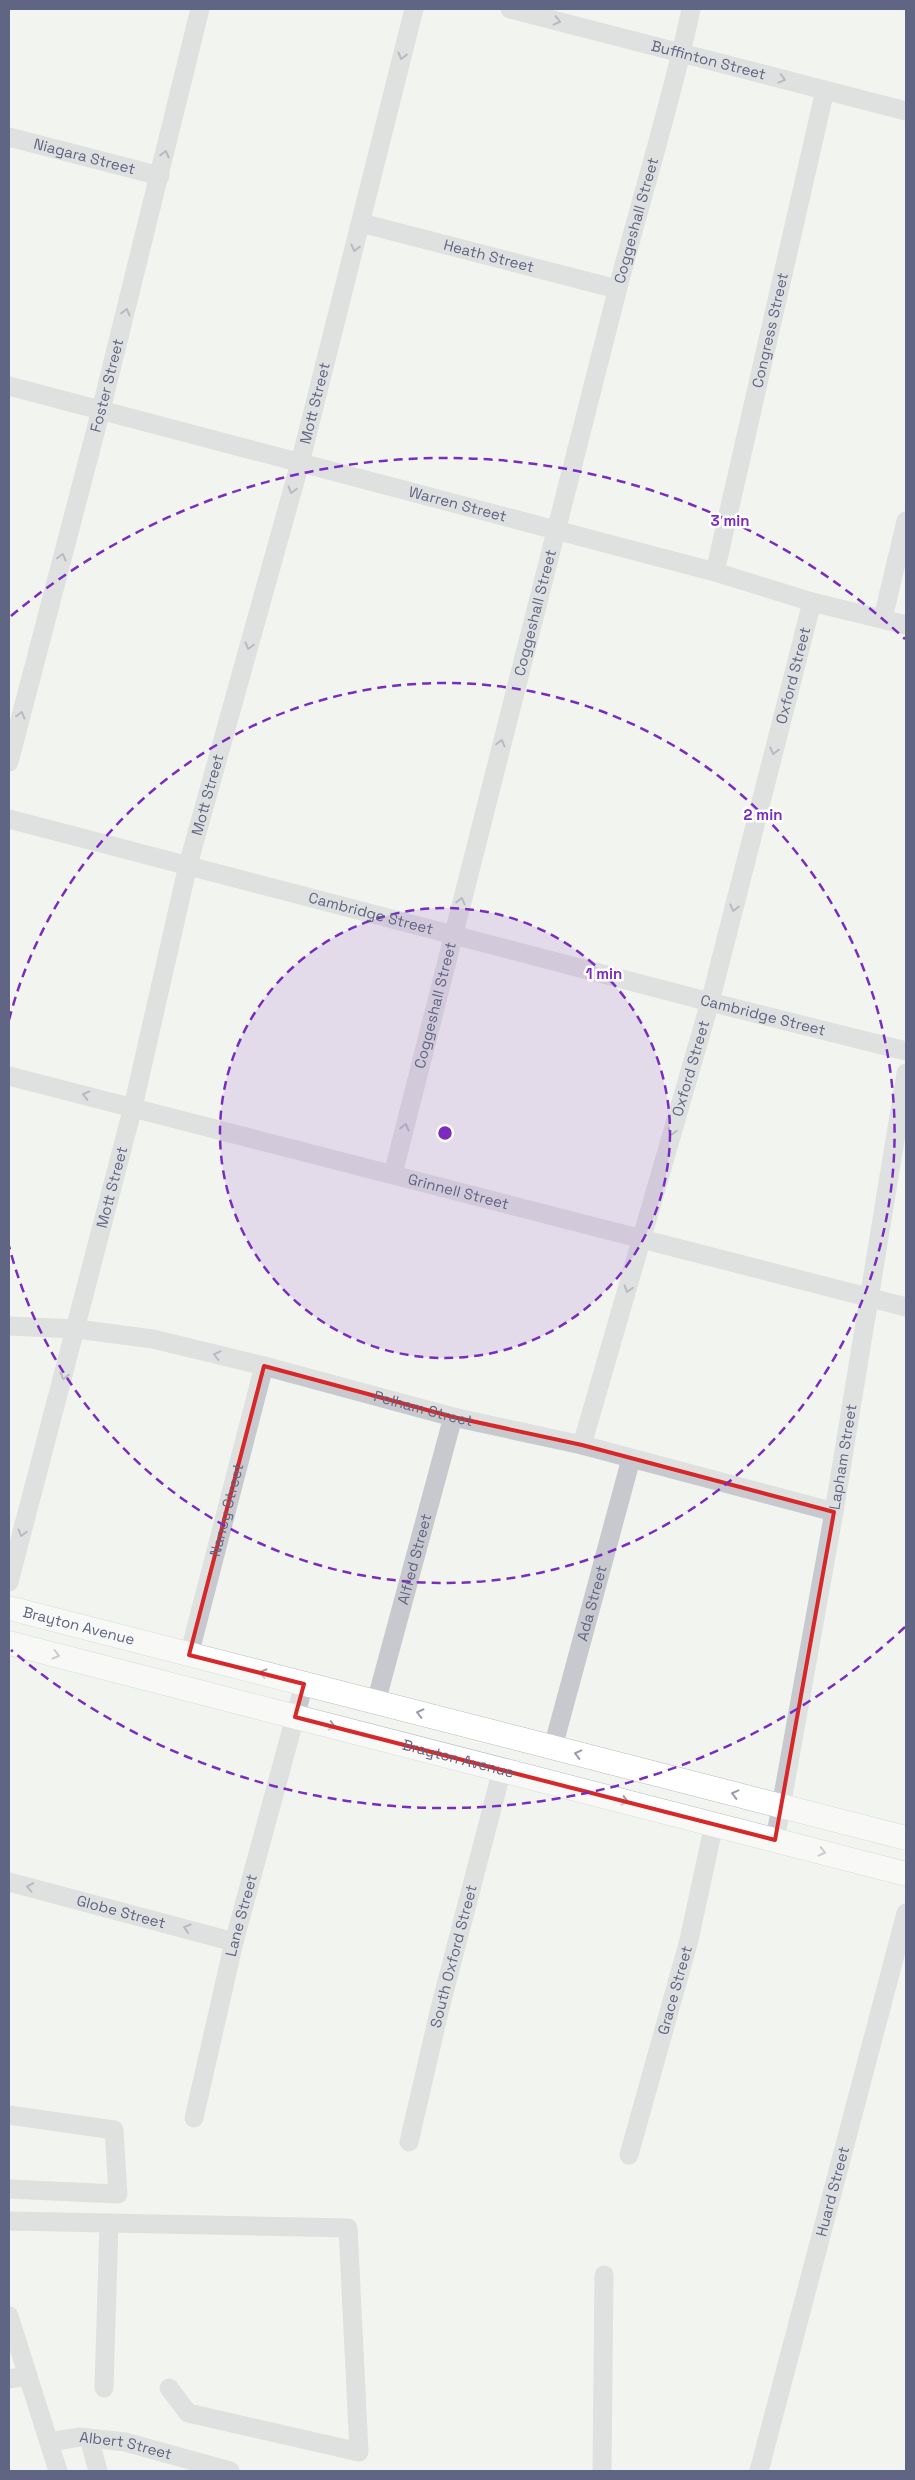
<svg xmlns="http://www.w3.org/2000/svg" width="915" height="2480" font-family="'Space Grotesk',sans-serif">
<rect width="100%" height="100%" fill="#f2f4ef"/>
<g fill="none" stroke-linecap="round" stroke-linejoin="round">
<g stroke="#babbc1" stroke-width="25">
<g id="major">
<path id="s23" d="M9 1608 906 1838"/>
<path id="s24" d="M9 1643 906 1874"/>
</g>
</g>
<g stroke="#c8c9ce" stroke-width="19">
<path id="s1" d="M510 9 906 111"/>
<path id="s2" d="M9 137 160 176"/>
<path id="s3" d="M361 223 617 289"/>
<path id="s4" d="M9 386 715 572 812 602 906 625"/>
<path id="s5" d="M715 572 825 90"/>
<polyline points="883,618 906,521"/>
<path id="s6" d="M9 762 101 410 200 9"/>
<path id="s7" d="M9 819 710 1002 906 1051"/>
<path id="s8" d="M9 1076 906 1307"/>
<path id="s9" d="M393 1174C465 884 540 596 613 307 638 207 670 109 691 9"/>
<path id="s10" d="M9 1326 77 1329 153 1339 264 1366 453 1417 582 1445 834 1512"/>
<path id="s11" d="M582 1445 710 1002 812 602"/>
<path id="s12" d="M9 1582 133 1107 188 865 300 463 414 9"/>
<path id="s13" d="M189 1655 264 1366"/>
<path id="s14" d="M376 1702 453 1417"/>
<path id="s15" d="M553 1747 631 1459"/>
<path id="s16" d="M775 1840 834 1512 906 1073"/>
<path id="s17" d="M9 1882 234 1942"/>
<polyline points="9,2115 114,2130 118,2194 9,2189"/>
<path id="s18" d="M194 2118 234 1942 304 1684"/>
<path id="s19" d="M409 2142 440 2008 502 1770"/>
<path id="s20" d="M629 2155 689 1940 714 1824"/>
<polyline points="9,2221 348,2228 359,2452 188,2413 169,2388"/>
<polyline points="9,2316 58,2471"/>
<polyline points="9,2379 28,2376"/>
<polyline points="104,2388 109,2223"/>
<polyline points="89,2438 98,2471"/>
<path id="s21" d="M49 2442 80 2437 125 2442 230 2471"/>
<polyline points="602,2471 604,2275"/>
<path id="s22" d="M759 2471 906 1913"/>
</g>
<use href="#major" stroke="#fff" stroke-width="24"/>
</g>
<defs><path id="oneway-chevron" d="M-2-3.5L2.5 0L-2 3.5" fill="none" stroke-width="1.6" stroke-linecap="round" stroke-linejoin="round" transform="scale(1.25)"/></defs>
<g stroke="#70748f">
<use href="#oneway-chevron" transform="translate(557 21) rotate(14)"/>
<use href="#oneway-chevron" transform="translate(402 56) rotate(104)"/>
<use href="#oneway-chevron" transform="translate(782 79) rotate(15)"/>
<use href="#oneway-chevron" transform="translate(165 154) rotate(-76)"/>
<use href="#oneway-chevron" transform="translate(355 248) rotate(104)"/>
<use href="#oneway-chevron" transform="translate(126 312) rotate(-76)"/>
<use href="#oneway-chevron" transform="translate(292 490) rotate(106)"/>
<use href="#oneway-chevron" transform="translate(62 557) rotate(-75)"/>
<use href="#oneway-chevron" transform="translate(249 646) rotate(106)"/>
<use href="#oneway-chevron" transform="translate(21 715) rotate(-75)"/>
<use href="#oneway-chevron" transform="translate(501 743) rotate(-75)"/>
<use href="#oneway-chevron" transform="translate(774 751) rotate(104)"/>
<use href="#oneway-chevron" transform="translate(461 901) rotate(-76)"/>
<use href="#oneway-chevron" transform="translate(734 908) rotate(104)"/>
<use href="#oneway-chevron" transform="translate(86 1095) rotate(-166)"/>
<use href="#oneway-chevron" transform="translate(405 1127) rotate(-76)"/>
<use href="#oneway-chevron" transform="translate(672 1132) rotate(106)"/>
<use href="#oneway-chevron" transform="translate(628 1289) rotate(106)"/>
<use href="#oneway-chevron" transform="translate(217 1355) rotate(-166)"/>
<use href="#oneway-chevron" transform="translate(64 1376) rotate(105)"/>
<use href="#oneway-chevron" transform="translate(22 1533) rotate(105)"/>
<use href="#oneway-chevron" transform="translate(30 1887) rotate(-168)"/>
<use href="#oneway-chevron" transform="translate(187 1928) rotate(-164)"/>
</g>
<g stroke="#989baf">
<use href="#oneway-chevron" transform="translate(56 1655) rotate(14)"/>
<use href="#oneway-chevron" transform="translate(263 1673) rotate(-166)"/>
<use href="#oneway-chevron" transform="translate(420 1713) rotate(-166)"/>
<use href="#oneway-chevron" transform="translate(332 1726) rotate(14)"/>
<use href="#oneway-chevron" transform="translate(578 1754) rotate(-166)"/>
<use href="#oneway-chevron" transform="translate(735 1794) rotate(-166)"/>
<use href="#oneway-chevron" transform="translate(625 1801) rotate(14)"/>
<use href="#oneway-chevron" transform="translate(822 1852) rotate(14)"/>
</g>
<path d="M0 0H915V2480H0ZM264 1366 453 1417 582 1445 834 1512 775 1840 295 1717 304 1684 189 1655Z" fill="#f2f4ef" fill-opacity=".55" fill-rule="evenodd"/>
<path fill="none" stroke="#d62828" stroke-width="4" stroke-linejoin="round" d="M264 1366 453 1417 582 1445 834 1512 775 1840 295 1717 304 1684 189 1655Z"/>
<circle cx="445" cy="1133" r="225" fill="#7b2cbf" fill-opacity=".12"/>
<g fill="none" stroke="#7b2cbf" stroke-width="2.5" stroke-dasharray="9 6">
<circle cx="445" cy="1133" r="225"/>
<path d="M9 1020A450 450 0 1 1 9 1246"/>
<path d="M905 1627A675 675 0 0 1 11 1650M11 616A675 675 0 0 1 905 639"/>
</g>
<g text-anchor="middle" stroke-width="5" stroke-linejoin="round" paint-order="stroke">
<g font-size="15" fill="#606584" stroke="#fff">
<text dy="5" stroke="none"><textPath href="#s1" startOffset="205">Buffinton Street</textPath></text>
<text dy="5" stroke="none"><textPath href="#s2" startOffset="78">Niagara Street</textPath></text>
<text dy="5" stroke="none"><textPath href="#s9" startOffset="984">Coggeshall Street</textPath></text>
<text dy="5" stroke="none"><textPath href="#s3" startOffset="132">Heath Street</textPath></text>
<text dy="5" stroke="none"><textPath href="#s5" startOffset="248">Congress Street</textPath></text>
<text dy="5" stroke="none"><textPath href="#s6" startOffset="389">Foster Street</textPath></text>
<text dy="5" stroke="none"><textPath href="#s12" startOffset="1218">Mott Street</textPath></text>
<text dy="5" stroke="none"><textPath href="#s4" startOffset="464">Warren Street</textPath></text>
<text dy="5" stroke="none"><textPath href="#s9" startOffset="579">Coggeshall Street</textPath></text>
<text dy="5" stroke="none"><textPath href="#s11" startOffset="798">Oxford Street</textPath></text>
<text dy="5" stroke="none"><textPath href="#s12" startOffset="812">Mott Street</textPath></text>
<text dy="5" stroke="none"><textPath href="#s7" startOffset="374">Cambridge Street</textPath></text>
<text dy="5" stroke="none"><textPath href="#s9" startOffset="174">Coggeshall Street</textPath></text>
<text dy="5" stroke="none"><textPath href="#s7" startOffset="779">Cambridge Street</textPath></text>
<text dy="5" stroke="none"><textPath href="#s11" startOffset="392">Oxford Street</textPath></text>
<text dy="5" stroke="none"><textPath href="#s12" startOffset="408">Mott Street</textPath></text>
<text dy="5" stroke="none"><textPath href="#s8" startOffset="464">Grinnell Street</textPath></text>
<text dy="5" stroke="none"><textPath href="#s10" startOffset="424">Pelham Street</textPath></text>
<text dy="5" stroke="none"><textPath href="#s16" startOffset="389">Lapham Street</textPath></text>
<text dy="5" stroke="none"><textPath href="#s13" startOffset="150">Nancy Street</textPath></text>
<text dy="5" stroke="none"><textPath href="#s14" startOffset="148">Alfred Street</textPath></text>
<text dy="5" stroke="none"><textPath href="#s15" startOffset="149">Ada Street</textPath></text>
<text dy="5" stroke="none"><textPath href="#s23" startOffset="72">Brayton Avenue</textPath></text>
<text dy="5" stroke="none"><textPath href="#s24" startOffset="464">Brayton Avenue</textPath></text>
<text dy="5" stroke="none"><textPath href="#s17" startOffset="116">Globe Street</textPath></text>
<text dy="5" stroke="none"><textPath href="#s18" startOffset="208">Lane Street</textPath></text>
<text dy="5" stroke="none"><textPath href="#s19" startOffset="191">South Oxford Street</textPath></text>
<text dy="5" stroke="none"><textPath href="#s20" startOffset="171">Grace Street</textPath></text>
<text dy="5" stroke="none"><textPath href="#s22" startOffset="289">Huard Street</textPath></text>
<text dy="5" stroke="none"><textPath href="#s21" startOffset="78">Albert Street</textPath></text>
</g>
</g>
<circle cx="445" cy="1133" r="8" fill="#7b2cbf" stroke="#fff" stroke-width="2.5"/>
<g font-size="15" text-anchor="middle" font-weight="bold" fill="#7b2cbf" stroke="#fff" stroke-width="5" stroke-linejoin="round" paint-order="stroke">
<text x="730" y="526">3 min</text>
<text x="763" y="820">2 min</text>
<text x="604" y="979">1 min</text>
</g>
<rect width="915" height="2480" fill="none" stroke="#606584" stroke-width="20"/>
</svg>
